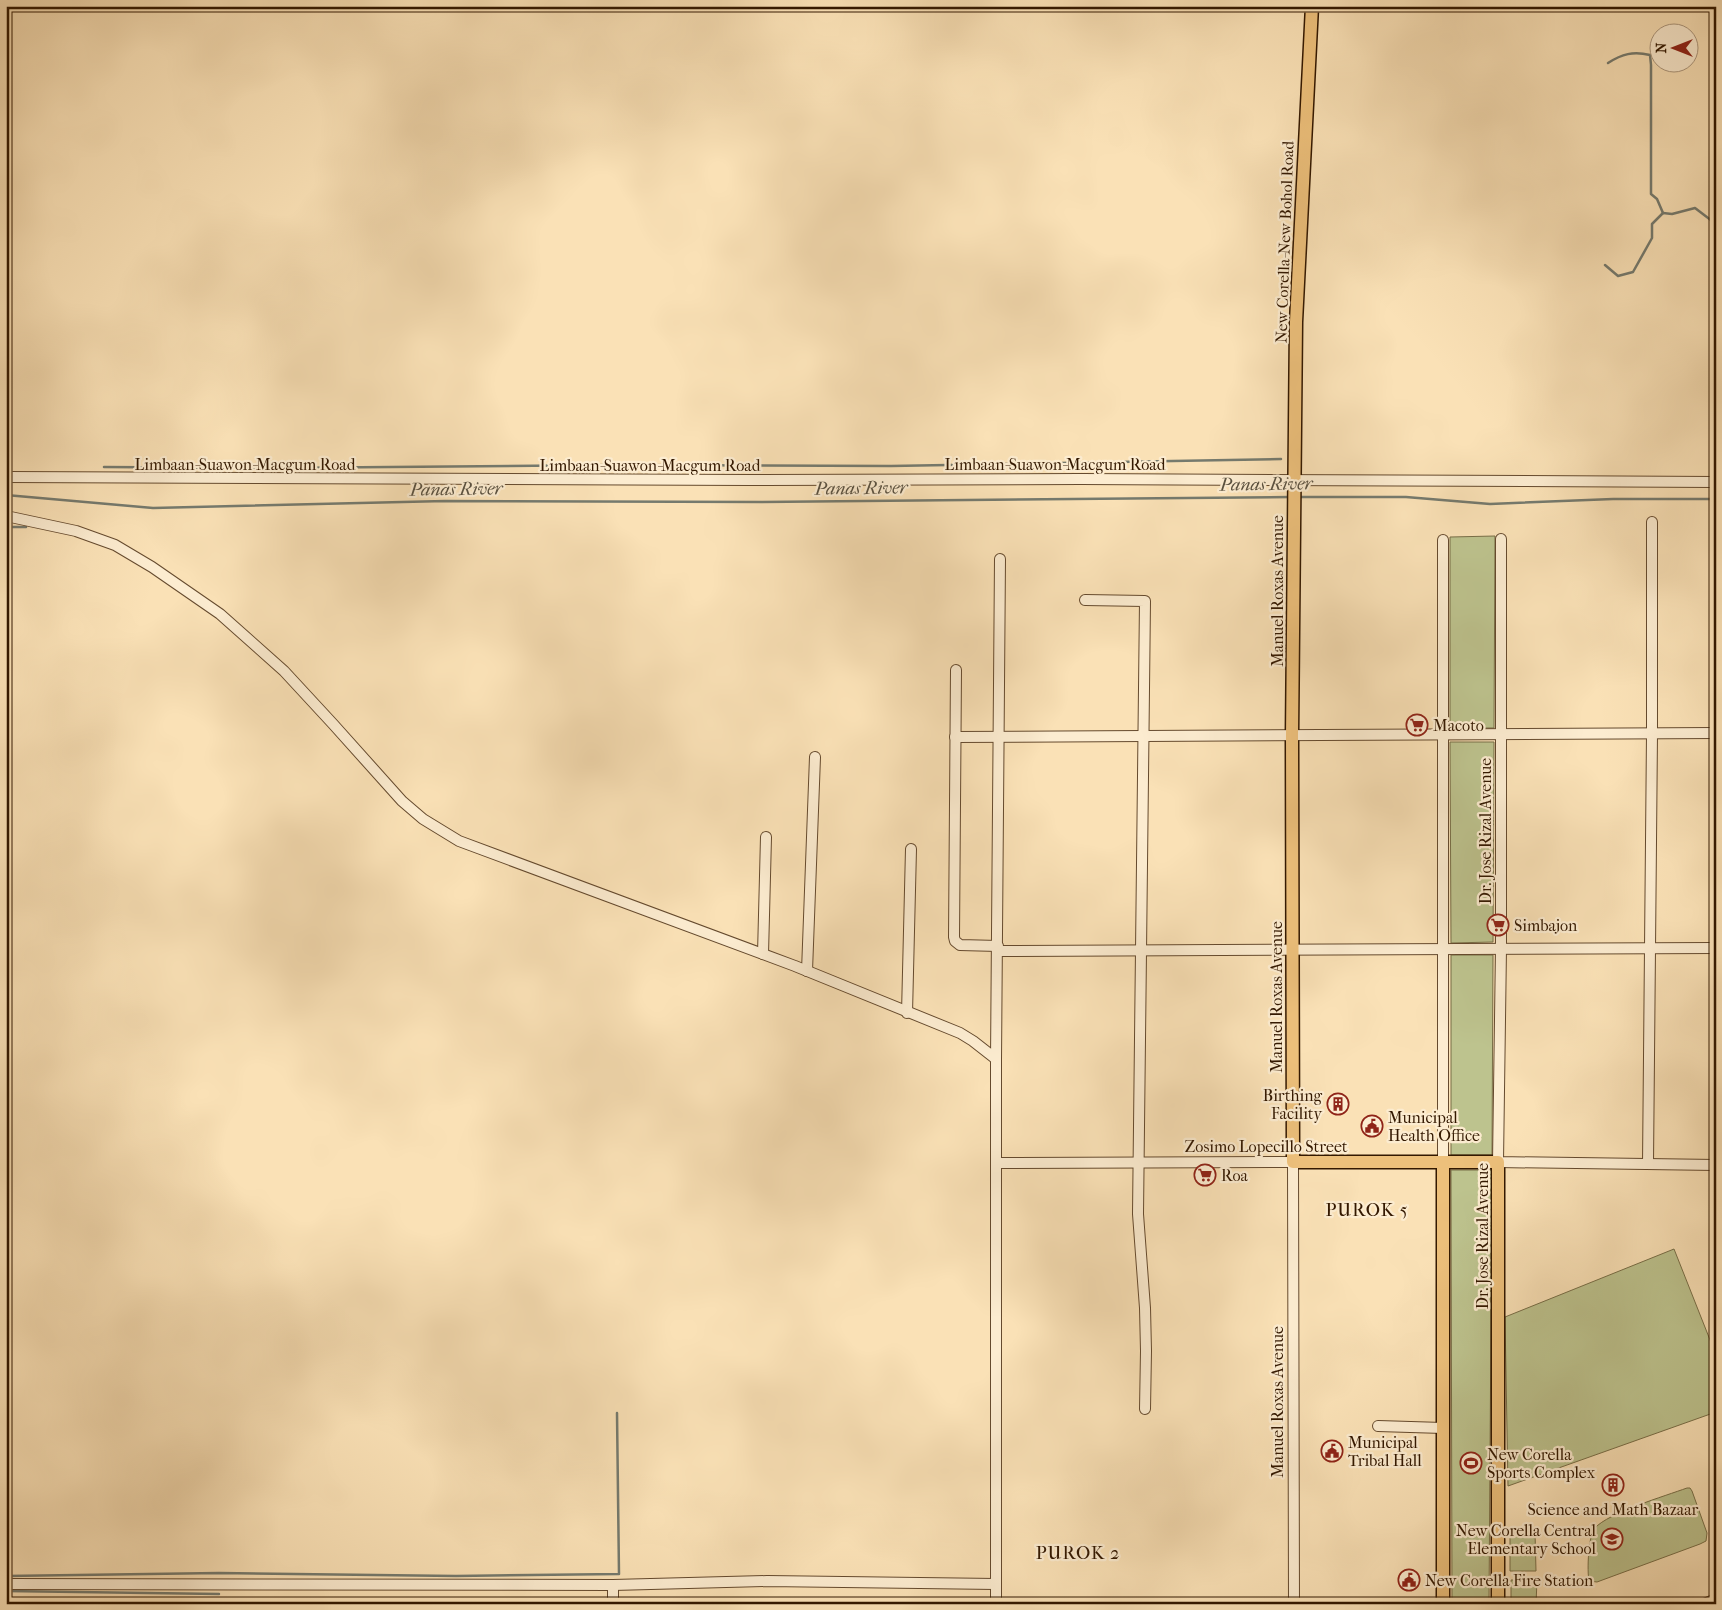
<svg xmlns="http://www.w3.org/2000/svg" width="1722" height="1610" font-family="'IM FELL French Canon',serif">
<rect width="100%" height="100%" fill="#fae1b6"/>
<filter id="stains"><feTurbulence type="fractalNoise" baseFrequency=".004" numOctaves="4"/><feColorMatrix values="0 0 0 0 .2 0 0 0 0 .09 0 0 0 0 .02 0 0 0 .5 -.17"/></filter>
<radialGradient id="worn" r=".72"><stop offset=".6" stop-color="#630" stop-opacity="0"/><stop offset="1" stop-color="#630" stop-opacity=".3"/></radialGradient>
<g fill="#bdc38e" stroke="#786e47">
<polygon points="1495,536 1494,728 1450,728 1450,537"/>
<polygon points="1450,742 1494,742 1493,942 1451,943"/>
<polygon points="1451,955 1493,955 1492,1155 1451,1155"/>
<polygon points="1451,1170 1492,1170 1489,1604 1452,1604"/>
<polygon points="1674,1249 1716,1355 1716,1412 1508,1486 1505,1317"/>
<path d="M1687 1488H1690L1692 1491 1707 1533 1706 1541 1700 1544 1597 1582 1589 1581C1587 1571 1588 1536 1595 1528 1608 1513 1665 1496 1687 1488Z"/>
<polygon points="1510,1532 1535,1532 1536,1571 1510,1571"/>
<polygon points="1511,1580 1537,1580 1536,1604 1511,1604"/>
</g>
<g fill="none" stroke-linecap="round" stroke-linejoin="round">
<g stroke="#757a6e" stroke-width="2.5">
<path d="M1608 63C1622 54 1633 51 1650 55L1651 65V194L1657 199 1663 213"/>
<polyline points="1663,213 1672,214 1695,208 1716,224"/>
<polyline points="1605,265 1618,276 1633,272 1652,238 1652,224 1663,213"/>
<polyline points="104,467 264,468"/>
<polyline points="271,468 613,465 891,466 1281,459"/>
<polyline points="6,495 153,508 445,501 762,502 1291,497"/>
<polyline points="1299,497 1406,497 1490,504 1613,499 1716,499"/>
<polyline points="6,527 26,527"/>
<polyline points="6,1576 219,1573 456,1576 619,1574 617,1413"/>
<polyline points="6,1591 219,1594"/>
</g>
<g stroke="#654a2e" stroke-width="12">
<g id="minor">
<polyline points="6,477 749,480 1081,479 1716,482"/>
<polyline points="6,516 76,531 115,545 152,567 220,614 284,671 333,724 402,801 423,819 459,841 795,966 960,1033 973,1041 996,1059"/>
<polyline points="1501,539 1501,948 1498,1162 1716,1165"/>
<polyline points="1443,540 1443,1162"/>
<polyline points="1085,600 1145,601 1138,1214 1145,1308 1146,1351 1145,1409"/>
<polyline points="956,670 954,937 955,941 960,945 998,946"/>
<polyline points="955,737 1716,733"/>
<polyline points="998,951 1716,948"/>
<polyline points="763,954 766,837"/>
<polyline points="807,971 815,757"/>
<polyline points="907,1013 911,849"/>
<polyline points="997,1163 1293,1162 1294,1604"/>
<polyline points="1648,1164 1652,734 1652,522"/>
<polyline points="1378,1426 1443,1428"/>
<polyline points="6,1584 613,1585 767,1581 996,1584"/>
<polyline points="613,1585 613,1604"/>
<polyline points="996,1604 996,1059 1000,559"/>
<polyline points="1704,1604 1716,1599"/>
</g>
</g>
<g stroke="#331800" stroke-width="15">
<g id="major">
<polyline points="1312,6 1296,322 1292,736 1293,1162 1498,1162 1498,1604"/>
<polyline points="1443,1604 1443,1162"/>
</g>
</g>
<use href="#minor" stroke="#fcecd0" stroke-width="10"/>
<use href="#major" stroke="#edc07b" stroke-width="12"/>
</g>
<defs>
<g id="supermarket-ring" transform="scale(1.125)"><circle r="9.5" fill="#fcecd0" stroke="#8f2418" stroke-width="1.5"/><path d="M-6-5.5h2.5l.6 2H6L4.5 2H-2.5L-4.4-4H-6ZM-1.5 3.2a1.3 1.3 0 1 0 .1 0ZM3 3.2a1.3 1.3 0 1 0 .1 0Z" fill="#8f2418"/></g>
<g id="building-ring" transform="scale(1.125)"><circle r="9.5" fill="#fcecd0" stroke="#8f2418" stroke-width="1.5"/><path d="M-4-6H4V6H1V3H-1V6H-4ZM-2.5-4.3h1.7v1.8h-1.7ZM.8-4.3h1.7v1.8H.8ZM-2.5-1h1.7V.8h-1.7ZM.8-1h1.7V.8H.8Z" fill="#8f2418"/></g>
<g id="civic-ring" transform="scale(1.125)"><circle r="9.5" fill="#fcecd0" stroke="#8f2418" stroke-width="1.5"/><path d="M-.6-6.5H3V-4.5H.6V-3L4-1V1h2V6H-6V1h2V-1L-.6-3ZM-1.2 2.5V6h2.4V2.5Z" fill="#8f2418"/></g>
<g id="stadium-ring" transform="scale(1.125)"><circle r="9.5" fill="#fcecd0" stroke="#8f2418" stroke-width="1.5"/><path d="M0-5a6.5 5 0 1 0 0 10a6.5 5 0 1 0 0-10ZM-3.5-1.8h7v3.6h-7Z" fill="#8f2418"/></g>
<g id="school-ring" transform="scale(1.125)"><circle r="9.5" fill="#fcecd0" stroke="#8f2418" stroke-width="1.5"/><path d="M0-5L7-2L0 1L-7-2ZM-4 1L0 2.5L4 1V4Q0 6-4 4Z" fill="#8f2418"/></g>
</defs>
<g fill-rule="evenodd">
<use href="#supermarket-ring" x="1417" y="725"/>
<use href="#supermarket-ring" x="1498" y="925"/>
<use href="#building-ring" x="1338" y="1104"/>
<use href="#civic-ring" x="1372" y="1126"/>
<use href="#supermarket-ring" x="1205" y="1175"/>
<use href="#civic-ring" x="1332" y="1451"/>
<use href="#stadium-ring" x="1471" y="1463"/>
<use href="#building-ring" x="1613" y="1485"/>
<use href="#school-ring" x="1612" y="1539"/>
<use href="#civic-ring" x="1409" y="1580"/>
</g>
<g text-anchor="middle" stroke-width="4.5" stroke-linejoin="round" paint-order="stroke">
<g font-size="16" fill="#331800" stroke="#fcecd0">
<text transform="translate(1284 242) rotate(-88)" y="6">New Corella-New Bohol Road</text>
<text x="245" y="470">Limbaan-Suawon-Macgum Road</text>
<text x="1055" y="470">Limbaan-Suawon-Macgum Road</text>
<text x="650" y="471">Limbaan-Suawon-Macgum Road</text>
<text transform="translate(1277 591) rotate(-90)" y="6">Manuel Roxas Avenue</text>
<text transform="translate(1485 831) rotate(-90)" y="6">Dr. Jose Rizal Avenue</text>
<text transform="translate(1276 997) rotate(-90)" y="6">Manuel Roxas Avenue</text>
<text x="1266" y="1152">Zosimo Lopecillo Street</text>
<text transform="translate(1482 1236) rotate(-90)" y="6">Dr. Jose Rizal Avenue</text>
<text transform="translate(1277 1402) rotate(-90)" y="6">Manuel Roxas Avenue</text>
</g>
<g font-size="16" fill="#331800" stroke="#fcecd0" text-anchor="start">
<text x="1433" y="731">Macoto</text>
<text x="1514" y="931">Simbajon</text>
<text x="1322" y="1101" text-anchor="end">Birthing<tspan x="1322" dy="18">Facility</tspan></text>
<text x="1388" y="1123">Municipal<tspan x="1388" dy="18">Health Office</tspan></text>
<text x="1221" y="1181">Roa</text>
<text x="1348" y="1448">Municipal<tspan x="1348" dy="18">Tribal Hall</tspan></text>
<text x="1487" y="1460">New Corella<tspan x="1487" dy="18">Sports Complex</tspan></text>
<text x="1613" y="1515" text-anchor="middle">Science and Math Bazaar</text>
<text x="1596" y="1536" text-anchor="end">New Corella Central<tspan x="1596" dy="18">Elementary School</tspan></text>
<text x="1425" y="1586">New Corella Fire Station</text>
</g>
<g font-size="18" font-style="italic" fill="#5a5140" stroke="#fcecd0">
<text transform="translate(1266 484) rotate(-1)" y="6">Panas River</text>
<text transform="translate(861 488) rotate(-1)" y="6">Panas River</text>
<text transform="translate(456 489) rotate(-1)" y="6">Panas River</text>
</g>
<g font-size="18" letter-spacing="1" fill="#331800" stroke="#fcecd0">
<text x="1367" y="1216">PUROK 5</text>
<text x="1078" y="1559">PUROK 2</text>
</g>
</g>
<rect width="1722" height="1610" fill="none" stroke="#fae1b6" stroke-width="25"/>
<rect x="8" y="8" width="1707" height="1595" fill="none" stroke="#331800" stroke-width="2.5"/>
<rect x="12" y="12" width="1697" height="1585" fill="none" stroke="#331800"/>
<g transform="translate(1674 48) rotate(270)"><circle r="24" fill="#fcecd0" stroke="#ac977d"/>
<path d="M0-4L9 19L0 12L-9 19Z" fill="#8f2418"/>
<text y="-8" font-size="14" font-weight="bold" text-anchor="middle" fill="#331800">N</text>
</g>
<rect width="100%" height="100%" filter="url(#stains)"/>
<rect width="100%" height="100%" fill="url(#worn)"/>
</svg>
